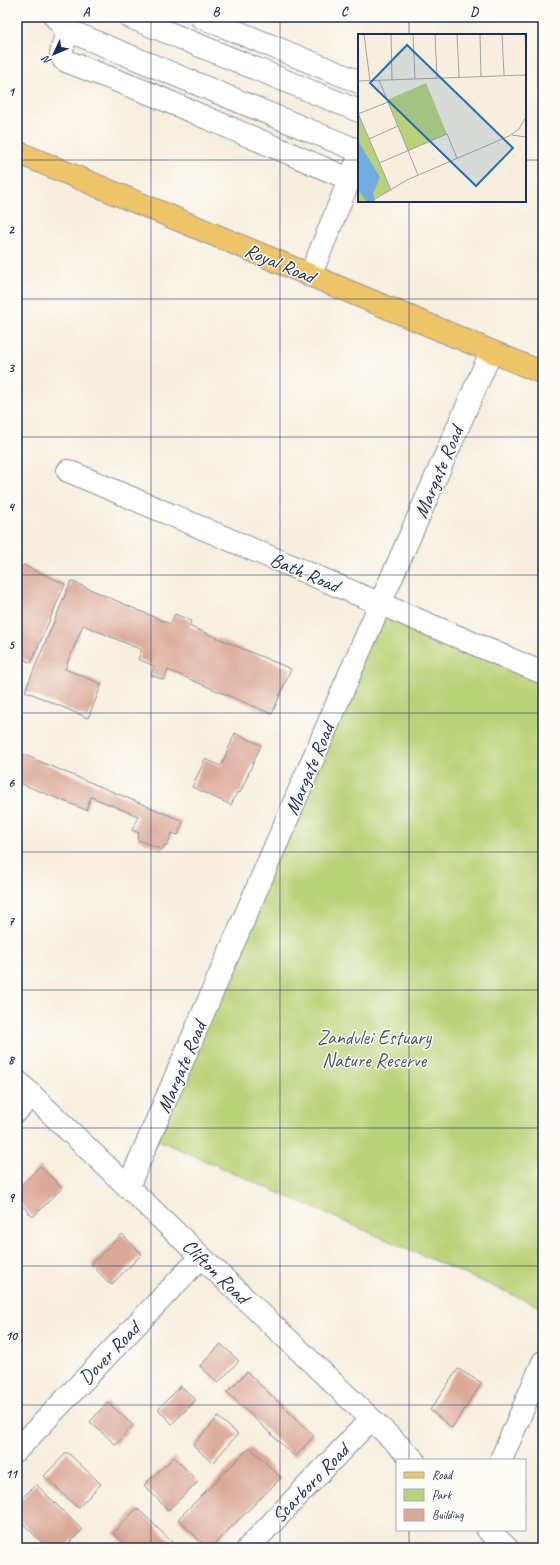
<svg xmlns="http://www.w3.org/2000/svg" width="560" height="1565" font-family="Caveat,sans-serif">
<rect width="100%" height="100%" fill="#fdfcf7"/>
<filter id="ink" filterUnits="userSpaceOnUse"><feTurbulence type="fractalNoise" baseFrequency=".025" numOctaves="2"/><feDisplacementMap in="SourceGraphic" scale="8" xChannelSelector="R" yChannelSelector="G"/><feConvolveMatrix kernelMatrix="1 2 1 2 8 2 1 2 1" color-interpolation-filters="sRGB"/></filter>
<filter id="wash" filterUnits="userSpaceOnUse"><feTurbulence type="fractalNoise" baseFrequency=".012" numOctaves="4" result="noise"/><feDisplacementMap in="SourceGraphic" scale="16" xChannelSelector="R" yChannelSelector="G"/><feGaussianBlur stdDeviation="0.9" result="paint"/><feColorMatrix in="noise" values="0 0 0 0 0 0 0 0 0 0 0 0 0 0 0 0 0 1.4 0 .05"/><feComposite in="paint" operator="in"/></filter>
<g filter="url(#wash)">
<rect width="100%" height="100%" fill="#f7eede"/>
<polygon fill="#bad277" stroke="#6a806a" points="380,604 543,673 543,1308 151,1137"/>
<g id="blocks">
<g fill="#dba998">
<polygon points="23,565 65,584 31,663 23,659 19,669 17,668 17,579"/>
<polygon points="71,581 170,624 175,614 191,621 189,626 291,669 272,714 168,670 164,680 151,675 154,666 138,659 142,650 83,625 65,669 102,684 88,718 25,691"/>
<polygon points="235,733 261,745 240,793 237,792 231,805 192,787 205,759 221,766"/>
<polygon points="17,752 183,821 178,835 172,833 167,846 164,845 162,850 137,839 139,833 132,830 138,816 91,797 86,810 17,782"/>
<polygon points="40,1166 62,1188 33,1217 17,1200 17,1189"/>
<polygon points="122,1234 142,1254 111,1285 91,1264"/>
<polygon points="221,1344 239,1361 218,1383 200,1366"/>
<polygon points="458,1369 482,1383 452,1428 430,1410"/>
<polygon points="247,1372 314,1436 295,1457 227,1392"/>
<polygon points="181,1386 196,1400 172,1424 158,1409"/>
<polygon points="107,1402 133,1425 116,1445 90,1422"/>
<polygon points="218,1417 238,1434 212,1463 193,1445"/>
<polygon points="250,1447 281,1478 210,1548 207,1548 178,1519"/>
<polygon points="67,1452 101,1484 78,1508 44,1476"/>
<polygon points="174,1457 198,1482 168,1510 144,1485"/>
<polygon points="36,1484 82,1530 64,1548 48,1548 17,1518 17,1503"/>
<polygon points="137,1508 178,1548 129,1548 113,1533"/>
</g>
</g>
</g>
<g filter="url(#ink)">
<use href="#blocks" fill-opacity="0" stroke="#898e9e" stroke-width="1"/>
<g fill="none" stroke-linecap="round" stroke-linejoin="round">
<g stroke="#898e9e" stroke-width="24">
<g id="minor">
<polyline points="55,17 67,30 359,151"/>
<polyline points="130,17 359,111"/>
<polyline points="201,17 359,82"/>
<polyline points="67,30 61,54 63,59 66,61 151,94 349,179"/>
<polyline points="310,276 355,166"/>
<polyline points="68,471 543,673"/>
<polyline points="17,1081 414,1460"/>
<polyline points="17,1111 32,1095"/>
<polyline points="128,1187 380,604 491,352"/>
<polyline points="17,1450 201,1257"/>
<polyline points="501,1460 543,1362"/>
<polyline points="488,1530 507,1548"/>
<polyline points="248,1548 371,1419"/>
</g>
</g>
<g stroke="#898e9e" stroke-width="24">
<polyline id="major" points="17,152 543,373"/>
</g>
<use href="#minor" stroke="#fff" stroke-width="22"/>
<use href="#major" stroke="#eec569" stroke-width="22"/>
</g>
</g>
<path fill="none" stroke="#1b2f5e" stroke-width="1" stroke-opacity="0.55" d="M151 17V1548M280 17V1548M409 17V35M17 160H359M525 160H543M409 201V1460M17 299H543M17 437H543M17 575H543M17 713H543M17 852H543M17 990H543M17 1128H543M17 1266H543M17 1405H543M409 1530V1548"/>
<g text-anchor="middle" stroke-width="3" stroke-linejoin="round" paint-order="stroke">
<g font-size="20" fill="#1b2f5e" stroke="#fdfcf7">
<text transform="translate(280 263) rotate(23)" y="7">Royal Road</text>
<text transform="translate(438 472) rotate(-67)" y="7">Margate Road</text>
<text transform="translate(305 572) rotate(23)" y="7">Bath Road</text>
<text transform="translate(309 769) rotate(-67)" y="7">Margate Road</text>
<text transform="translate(181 1067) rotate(-67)" y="7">Margate Road</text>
<text transform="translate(216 1271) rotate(44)" y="7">Clifton Road</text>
<text transform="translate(109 1353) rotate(-46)" y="7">Dover Road</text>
<text transform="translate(310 1483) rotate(-46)" y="7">Scarboro Road</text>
</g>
<g font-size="20" fill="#435864" stroke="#fdfcf7">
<text x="374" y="1044">Zandvlei Estuary<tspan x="374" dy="23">Nature Reserve</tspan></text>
</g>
</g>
<g transform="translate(358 34)">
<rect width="168" height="168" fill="#f7eede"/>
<path d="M68 49 89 100 50 117 29 66ZM0 79 33 156 12 168H0Z" fill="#bad277"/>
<path d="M0 107 22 143 15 160 17 168H9L0 155Z" fill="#6fade2"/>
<path fill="none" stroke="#9fa2ab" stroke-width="1" d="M6 0 12 47M33 0 34 46M55 0 57 45M77 0 79 44M99 0 101 43M122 0 123 42M144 0 146 41M167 0 168 23M21 46 60 141M0 47 168 41M0 79 33 156M0 80 30 68M154 101 168 103M11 105 40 92M21 129 89 100 99 124M12 168 49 146 151 102 161 95 168 83"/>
<path fill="#1f6fb2" fill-opacity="0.15" stroke="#1f6fb2" stroke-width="2" d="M49 11 155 114 118 152 12 49Z"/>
<rect width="168" height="168" fill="none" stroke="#1b2f5e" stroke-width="2"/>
</g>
<rect width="560" height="1565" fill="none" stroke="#fdfcf7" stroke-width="44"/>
<rect x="396" y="1459" width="130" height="72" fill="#fdfcf7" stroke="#a3aaba"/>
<rect x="404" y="1472" width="20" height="6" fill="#eec569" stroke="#a3aaba"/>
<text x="432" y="1479" font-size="12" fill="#1b2f5e">Road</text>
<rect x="404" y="1489" width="20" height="12" fill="#bad277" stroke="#a3aaba"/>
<text x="432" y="1499" font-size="12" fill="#1b2f5e">Park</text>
<rect x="404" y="1509" width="20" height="12" fill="#dba998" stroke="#a3aaba"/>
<text x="432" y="1519" font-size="12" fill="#1b2f5e">Building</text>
<g transform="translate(54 54) rotate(226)" stroke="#fdfcf7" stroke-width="3" paint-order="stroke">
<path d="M0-3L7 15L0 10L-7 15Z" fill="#1b2f5e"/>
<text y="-6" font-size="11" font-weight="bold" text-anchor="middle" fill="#1b2f5e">N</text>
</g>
<rect x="22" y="22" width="516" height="1521" fill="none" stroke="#1b2f5e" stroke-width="1.5"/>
<g font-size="13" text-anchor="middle" font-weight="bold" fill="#1b2f5e">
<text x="86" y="16">A</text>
<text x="216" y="16">B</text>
<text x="344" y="16">C</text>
<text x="474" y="16">D</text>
<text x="11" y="96">1</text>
<text x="11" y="234">2</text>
<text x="11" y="372">3</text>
<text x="11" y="511">4</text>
<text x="11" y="649">5</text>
<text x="11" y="787">6</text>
<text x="11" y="925">7</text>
<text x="11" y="1064">8</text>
<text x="11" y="1202">9</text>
<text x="11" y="1340">10</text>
<text x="11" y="1478">11</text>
</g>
</svg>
